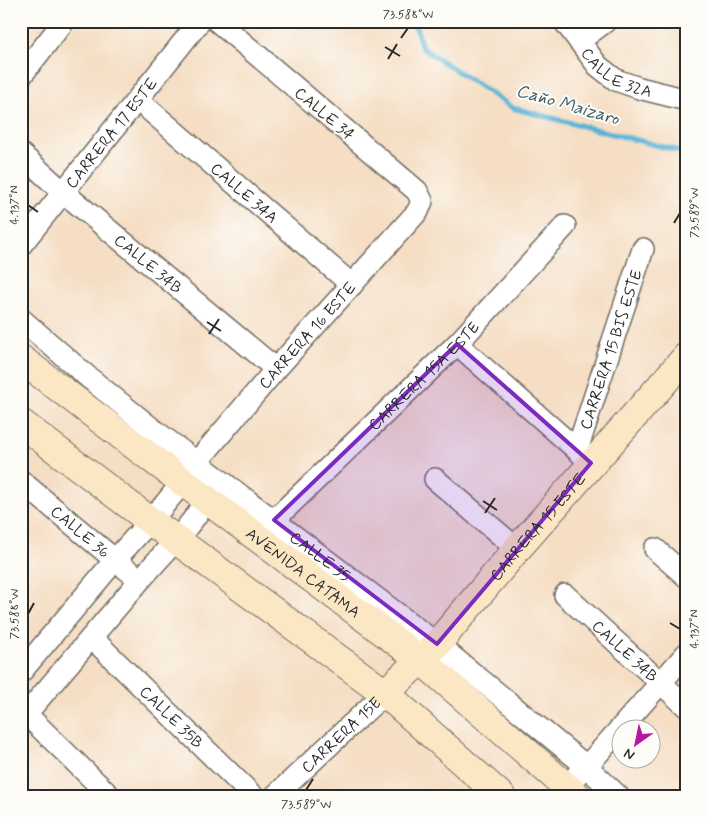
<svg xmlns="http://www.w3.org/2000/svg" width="708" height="817" font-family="Mynerve,sans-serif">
<rect width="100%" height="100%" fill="#fdfcf7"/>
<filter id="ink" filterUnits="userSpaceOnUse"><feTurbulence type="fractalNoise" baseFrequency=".02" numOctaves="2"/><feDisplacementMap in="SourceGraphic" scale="10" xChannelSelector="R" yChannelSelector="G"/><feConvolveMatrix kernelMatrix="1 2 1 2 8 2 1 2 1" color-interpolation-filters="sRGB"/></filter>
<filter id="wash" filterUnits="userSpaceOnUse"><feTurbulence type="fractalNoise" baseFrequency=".0096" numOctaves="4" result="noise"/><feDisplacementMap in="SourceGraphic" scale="20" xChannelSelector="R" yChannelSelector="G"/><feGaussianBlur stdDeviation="1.12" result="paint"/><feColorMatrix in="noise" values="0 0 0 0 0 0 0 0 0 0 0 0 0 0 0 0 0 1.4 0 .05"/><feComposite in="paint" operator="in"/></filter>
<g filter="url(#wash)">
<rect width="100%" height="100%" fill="#f5dec4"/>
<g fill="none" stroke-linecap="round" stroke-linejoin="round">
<polyline stroke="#57b4d5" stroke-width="5.5" points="414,21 422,48 513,108 687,153"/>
</g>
</g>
<g filter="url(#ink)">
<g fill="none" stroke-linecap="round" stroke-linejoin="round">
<g stroke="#726a61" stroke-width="24">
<g id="street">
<path id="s1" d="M564 21 598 66 616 80 639 88 687 100"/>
<polyline points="579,41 606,21"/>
<polyline points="21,76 64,21"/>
<path id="s2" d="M138 100 352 285"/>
<path id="s3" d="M21 154 63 192 276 369"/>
<path id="s4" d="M21 245 200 21"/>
<path id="s5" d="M21 319 88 377 150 427 437 644 586 766 618 796"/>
<polyline points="457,344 586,458"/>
<path id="s6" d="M577 450 643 249"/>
<path id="s7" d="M197 462 276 369 418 211 422 201 417 191 217 21"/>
<polyline points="435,479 517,549"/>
<path id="s8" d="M21 481 115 560 140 580"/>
<path id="s9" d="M274 520 457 344 565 226"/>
<polyline points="655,549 687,577"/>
<path id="s10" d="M565 595 687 707"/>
<path id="s11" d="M92 638 253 796"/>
<polyline points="21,672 115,560 159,511 183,482"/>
<polyline points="26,714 110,796"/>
<polyline points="21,720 140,580 183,532 208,501"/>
<polyline points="577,775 595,757 687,653"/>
<path id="s12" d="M275 796 385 693"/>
</g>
</g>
<g stroke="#726a61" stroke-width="30">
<g id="secondary">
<path id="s13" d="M21 359 151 458 421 660 577 796"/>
<polyline points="21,423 149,520 385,693 501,796"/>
<path id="s14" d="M385 693 437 644 517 549 687 356"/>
</g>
</g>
<use href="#street" stroke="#fff" stroke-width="21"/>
<use href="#secondary" stroke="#fbe7c3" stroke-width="28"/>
</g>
</g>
<path fill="#7b2cbf" fill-opacity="0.2" stroke="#7b2cbf" stroke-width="4" stroke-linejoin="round" d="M457 344 591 463 437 644 274 520Z"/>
<path fill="none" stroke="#2b2b2b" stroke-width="2" d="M401 38 408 28M385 47 400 56M388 59 397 44M28 205 38 212M674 223 680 213M207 322 221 331M209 334 219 319M483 501 497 510M485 513 495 498M28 614 34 603M670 623 680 629M306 790 313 779"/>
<g text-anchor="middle" stroke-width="4" stroke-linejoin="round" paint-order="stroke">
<g font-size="16" fill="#2b2b2b" stroke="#fdfcf7">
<text dy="6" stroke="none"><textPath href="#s1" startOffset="76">CALLE 32A</textPath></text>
<text transform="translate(325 113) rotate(40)" y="6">CALLE 34</text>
<text dy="6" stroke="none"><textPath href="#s4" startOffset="144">CARRERA 17 ESTE</textPath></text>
<text dy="6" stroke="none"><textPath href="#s2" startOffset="141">CALLE 34A</textPath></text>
<text dy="6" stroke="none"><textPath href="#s3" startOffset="168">CALLE 34B</textPath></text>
<text dy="6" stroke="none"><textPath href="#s7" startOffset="168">CARRERA 16 ESTE</textPath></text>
<text dy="6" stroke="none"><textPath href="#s6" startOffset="106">CARRERA 15 BIS ESTE</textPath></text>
<text dy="6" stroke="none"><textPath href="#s9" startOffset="208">CARRERA 15A ESTE</textPath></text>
<text dy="6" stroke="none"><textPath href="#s14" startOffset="226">CARRERA 15 ESTE</textPath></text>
<text dy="6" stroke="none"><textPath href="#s8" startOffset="78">CALLE 36</textPath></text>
<text dy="6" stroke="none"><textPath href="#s5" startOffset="382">CALLE 35</textPath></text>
<text dy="6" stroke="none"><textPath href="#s13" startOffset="354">AVENIDA CATAMA</textPath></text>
<text dy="6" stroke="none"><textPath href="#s10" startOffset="82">CALLE 34B</textPath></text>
<text dy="6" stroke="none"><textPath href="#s11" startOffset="112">CALLE 35B</textPath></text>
<text dy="6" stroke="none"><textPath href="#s12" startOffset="90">CARRERA 15E</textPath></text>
</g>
<g font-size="18" font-style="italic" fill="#3a5b66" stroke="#fdfcf7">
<text transform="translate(568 104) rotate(16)" y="6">Caño Maizaro</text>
</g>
</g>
<rect width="708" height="817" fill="none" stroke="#fdfcf7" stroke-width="55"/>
<g transform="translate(636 744) rotate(213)"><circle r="24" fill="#fdfcf7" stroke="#a9a8a5"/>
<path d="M0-4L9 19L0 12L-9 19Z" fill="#b5179e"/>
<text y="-8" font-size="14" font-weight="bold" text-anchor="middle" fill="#2b2b2b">N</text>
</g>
<rect x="28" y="28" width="652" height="762" fill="none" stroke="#2b2b2b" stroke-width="2"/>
<g font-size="12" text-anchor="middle" fill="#2b2b2b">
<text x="408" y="18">73.588°W</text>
<text transform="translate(14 205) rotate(-90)" y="4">4.137°N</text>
<text transform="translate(694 213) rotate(-90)" y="4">73.589°W</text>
<text transform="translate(14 614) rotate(-90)" y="4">73.588°W</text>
<text transform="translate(694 629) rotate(-90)" y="4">4.137°N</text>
<text x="306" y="808">73.589°W</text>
</g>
</svg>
